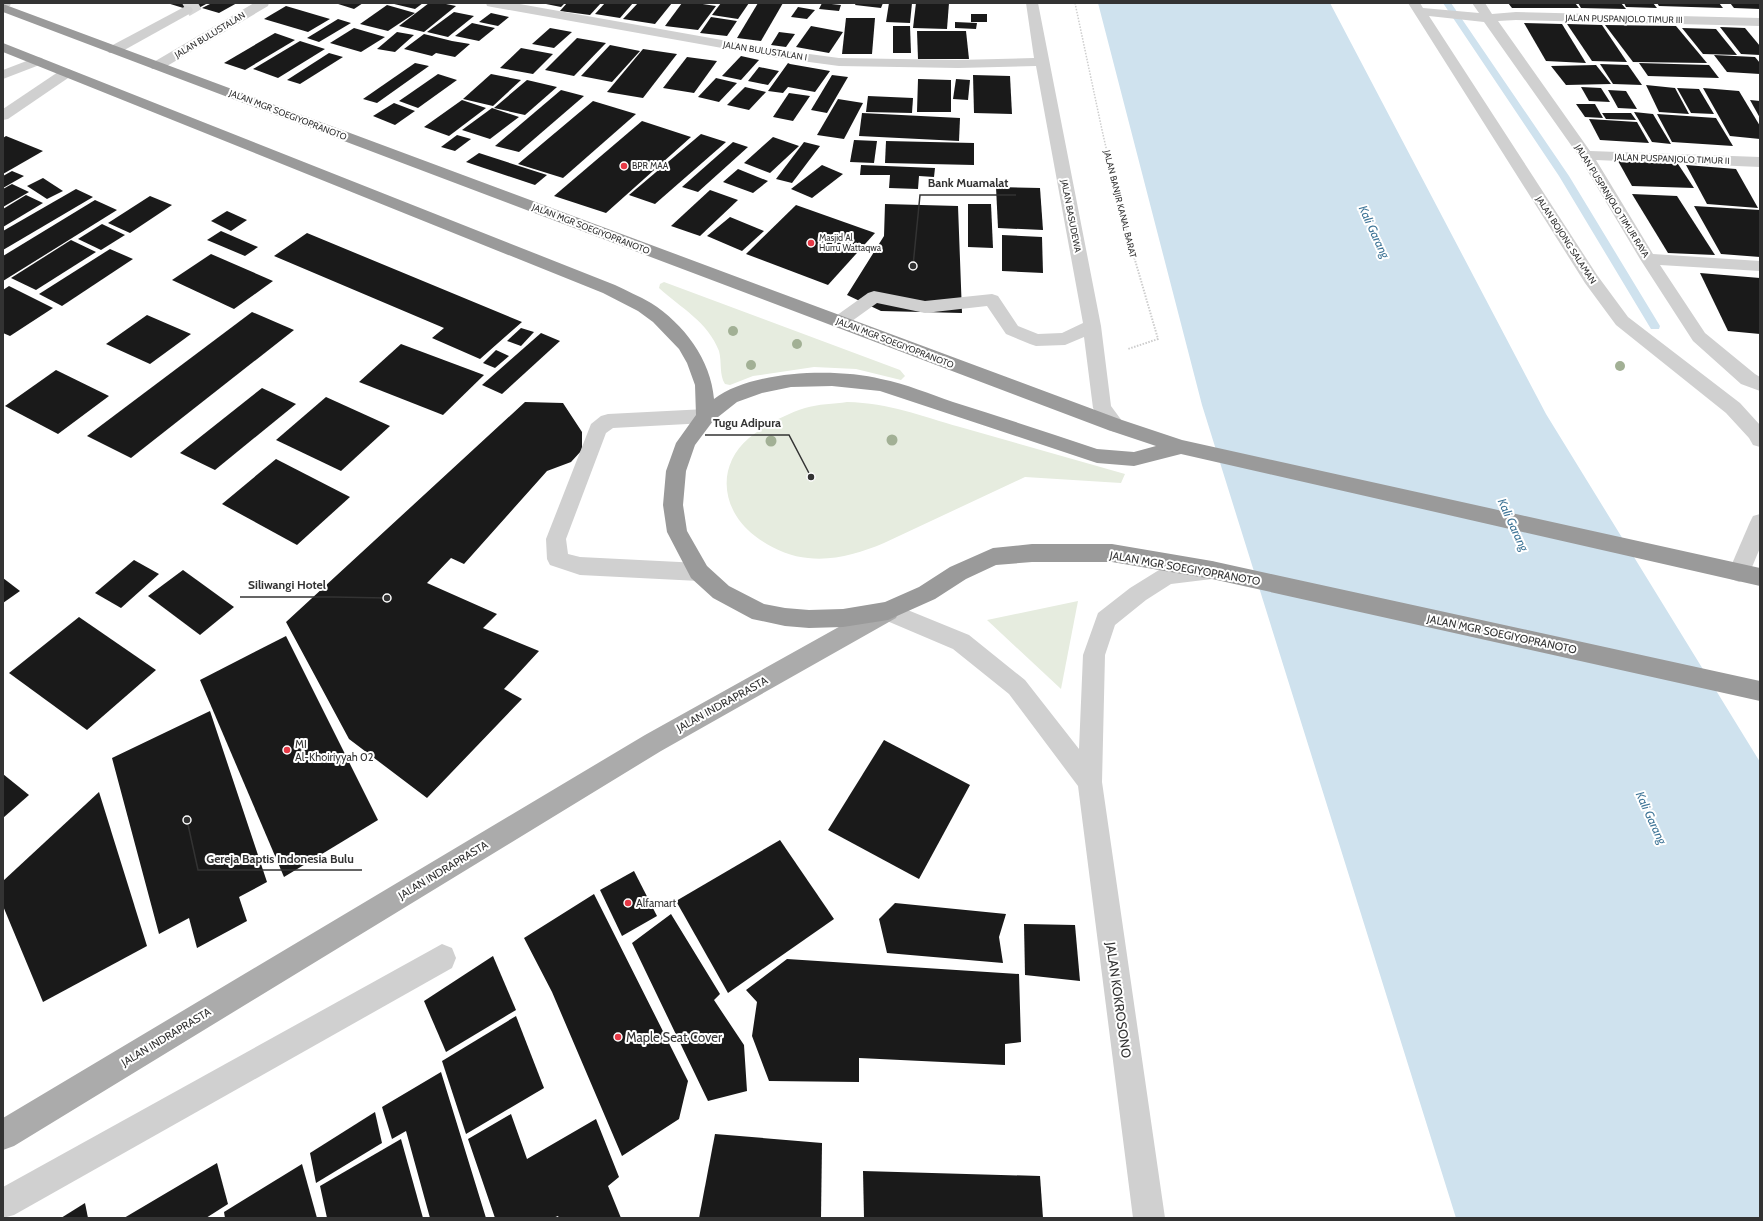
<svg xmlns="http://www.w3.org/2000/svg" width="1763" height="1221" font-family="Cabin,sans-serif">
<rect width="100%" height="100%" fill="#fff"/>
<g fill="#e6ecdf">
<path d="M664 282 900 370 905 376 901 380 856 369 814 367 753 376 730 385 725 384C719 375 722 362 719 351 708 322 681 308 659 288L660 284Z"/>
<path d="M847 402C890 403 920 416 960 427 1015 443 1070 458 1125 474L1121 483 1025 477 884 543C860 553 834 561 808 558 790 557 769 547 755 536 722 511 715 467 749 438 765 425 786 414 805 408 818 404 834 404 847 402Z"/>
<polygon points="1078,601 1061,689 987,620"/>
</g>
<polygon fill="#cfe2ee" points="1098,3 1330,3 1546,414 1760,762 1760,1218 1456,1218 1202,405"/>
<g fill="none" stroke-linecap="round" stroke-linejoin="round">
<polygon fill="#cfe2ee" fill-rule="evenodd" points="1443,3 1451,3 1569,176 1660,326 1659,329 1651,329 1559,176"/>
</g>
<g fill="#1a1a1a">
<polygon points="167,3 208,3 193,11"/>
<polygon points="212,3 237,3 219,13 202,8"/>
<polygon points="335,3 363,3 354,9"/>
<polygon points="390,3 423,3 415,9"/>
<polygon points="429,3 441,3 456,6 424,32 399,26"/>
<polygon points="541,3 558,3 564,4 561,7"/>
<polygon points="567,3 601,3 590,15 560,11"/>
<polygon points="605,3 633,3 620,18 595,14"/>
<polygon points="638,3 672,3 655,24 623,19"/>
<polygon points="682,3 696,3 716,6 698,30 665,26"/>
<polygon points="721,3 749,3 738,19 712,15"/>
<polygon points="758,3 783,3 761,41 737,38"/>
<polygon points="822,3 841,5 839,11 819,9"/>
<polygon points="856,3 883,3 881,8 855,5"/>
<polygon points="889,3 912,3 910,23 886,22"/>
<polygon points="916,3 949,3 947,29 913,28"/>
<polygon points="1508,3 1575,3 1579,8 1512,8"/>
<polygon points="1578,3 1621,3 1626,9 1581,8"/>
<polygon points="1624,3 1653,3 1657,8 1626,7"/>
<polygon points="1657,3 1719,3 1723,8 1659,6"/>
<polygon points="1730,3 1759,3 1760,9 1734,8"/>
<polygon points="387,5 415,13 388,31 360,24"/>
<polygon points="286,6 330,19 308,32 264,19"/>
<polygon points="798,7 815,10 807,19 791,17"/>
<polygon points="454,12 474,16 448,37 427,32"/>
<polygon points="491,13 509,17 498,26 479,22"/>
<rect x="971" y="14" width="16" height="8"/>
<polygon points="711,17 737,21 727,36 700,33"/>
<polygon points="846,18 875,18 872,54 842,54"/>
<polygon points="338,19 351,23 319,42 307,38"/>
<polygon points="955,22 977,23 976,29 955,28"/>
<polygon points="472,23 495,28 479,41 455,36"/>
<polygon points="1524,23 1562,24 1586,63 1546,61"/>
<polygon points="1567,24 1602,25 1627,62 1592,61"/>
<polygon points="1605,25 1676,26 1707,63 1633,62"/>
<polygon points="811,26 843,32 829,53 796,47"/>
<polygon points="893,26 910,26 911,53 893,53"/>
<polygon points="1720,27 1745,28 1760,46 1760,55 1741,54"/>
<polygon points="354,28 385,37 361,52 330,43"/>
<polygon points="550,28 572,32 554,48 532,44"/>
<polygon points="1682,28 1716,29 1737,55 1703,54"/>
<polygon points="917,31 966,31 969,59 918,59"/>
<polygon points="397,32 414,35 395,52 377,49"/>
<polygon points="779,32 795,34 786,47 771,45"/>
<polygon points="275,33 295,40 245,70 224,63"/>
<polygon points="424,34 452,41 470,44 455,57 436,53 432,56 404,49"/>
<polygon points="577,38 606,43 574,76 545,70"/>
<polygon points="300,41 325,49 278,78 253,69"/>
<polygon points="610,45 640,51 612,82 581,76"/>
<polygon points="521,48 553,54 533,74 500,68"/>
<polygon points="643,49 677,54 643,98 607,92"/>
<polygon points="329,53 343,57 300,84 287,80"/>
<polygon points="1714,55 1755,57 1760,63 1760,74 1727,72"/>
<polygon points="741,56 759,60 741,80 722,76"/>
<polygon points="687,57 717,61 694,93 663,88"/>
<polygon points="415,63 429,66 377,103 363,99"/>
<polygon points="788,63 790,64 830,71 815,92 788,87 783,93 768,91"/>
<polygon points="1639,63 1709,65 1719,78 1648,76"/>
<polygon points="1600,64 1628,65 1642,85 1613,84"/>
<polygon points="1596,65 1611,84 1566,85 1551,66"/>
<polygon points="759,67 779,71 768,85 748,81"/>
<polygon points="438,74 457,80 418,108 399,101"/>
<polygon points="491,74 521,80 493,106 463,99"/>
<polygon points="832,75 848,77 827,113 811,110"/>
<polygon points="973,75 1010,76 1012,114 974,113"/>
<polygon points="716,78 737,83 719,102 698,97"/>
<polygon points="918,79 951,80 951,112 917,112"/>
<polygon points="956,79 970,80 968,100 953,99"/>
<polygon points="527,80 557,87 525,115 494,108"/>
<polygon points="1646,85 1675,88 1689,114 1659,112"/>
<polygon points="745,87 766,92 749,110 727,105"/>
<polygon points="1581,87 1601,88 1610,102 1589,101"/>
<polygon points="1677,88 1699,89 1714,114 1691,113"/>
<polygon points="1703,88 1739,91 1760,126 1760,139 1730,136"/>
<polygon points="561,90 584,96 519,152 495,146"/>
<polygon points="1608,90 1626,91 1637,109 1618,108"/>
<polygon points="789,93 810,96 793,121 773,117"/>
<polygon points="868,96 913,98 912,113 866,112"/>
<polygon points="838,99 863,103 844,139 817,135"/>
<polygon points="462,100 486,108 449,136 424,127"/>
<polygon points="1750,100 1760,101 1760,118"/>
<polygon points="593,101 636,114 563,178 518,164"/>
<polygon points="394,103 415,111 395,125 373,116"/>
<polygon points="1576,104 1595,104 1603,118 1585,117"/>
<polygon points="492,108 519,117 490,139 462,130"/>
<polygon points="1634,112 1653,114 1671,144 1652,142"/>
<polygon points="862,113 960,118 959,141 859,136"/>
<polygon points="1602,113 1631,113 1636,120 1606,119"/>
<polygon points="1657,114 1716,118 1733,146 1672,142"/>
<polygon points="1589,119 1637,122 1649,143 1600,140"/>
<polygon points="642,121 691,137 606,213 554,196"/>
<polygon points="701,134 726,142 655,204 629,195"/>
<polygon points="457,135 471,139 455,151 441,147"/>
<polygon points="6,136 43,151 3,174 3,138"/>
<polygon points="773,137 799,146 770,173 744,163"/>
<polygon points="854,140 877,141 874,163 850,162"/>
<polygon points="886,141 974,143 974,165 885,163"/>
<polygon points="733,142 748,147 698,192 682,187"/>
<polygon points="804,142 820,146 792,183 776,179"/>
<polygon points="479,153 547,175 535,185 466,162"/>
<polygon points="1618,161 1678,164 1694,188 1632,186"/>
<polygon points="822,165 843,174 812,198 791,189"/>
<polygon points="861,165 935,168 934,177 919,176 918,189 889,188 890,175 860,175"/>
<polygon points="1686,165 1736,169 1758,208 1707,204"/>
<polygon points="738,169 768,181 753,193 723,182"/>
<polygon points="12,171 24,176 3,188 3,176"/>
<polygon points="43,178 63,191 47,199 27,186"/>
<polygon points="12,184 29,192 3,207 3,189"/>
<polygon points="996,187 1040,188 1043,230 998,228"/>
<polygon points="76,189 93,197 3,250 3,231"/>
<polygon points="710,190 738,200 700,236 671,226"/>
<polygon points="1632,194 1677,196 1715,255 1668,253"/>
<polygon points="26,195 43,203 3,227 3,209"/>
<polygon points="150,196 172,205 130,233 108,223"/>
<polygon points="95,200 117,210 3,281 3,256"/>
<polygon points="885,204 958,206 962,313 881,311 847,295 884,236"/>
<polygon points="968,204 991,204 993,248 968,247"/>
<polygon points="796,205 875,233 828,285 746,254"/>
<polygon points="1694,206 1760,210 1760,257 1721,254"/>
<polygon points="227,211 247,220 231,231 211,221"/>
<polygon points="730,217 764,231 742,251 707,236"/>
<polygon points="102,224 125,235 101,250 78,239"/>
<polygon points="221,231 258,247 245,256 207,240"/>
<polygon points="307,233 522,322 480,359 432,338 444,328 274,256"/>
<polygon points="1002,235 1042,237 1043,273 1002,271"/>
<polygon points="71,240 96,252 36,290 11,278"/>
<polygon points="110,249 133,259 62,306 39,294"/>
<polygon points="211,254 273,281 234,309 172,280"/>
<polygon points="1700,273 1760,278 1760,334 1728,331"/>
<polygon points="9,286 53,308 10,336 3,333 3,290"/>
<polygon points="252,312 294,330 131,458 87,436"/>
<polygon points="147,315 191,334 150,364 106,344"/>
<polygon points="521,328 534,332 521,346 507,341"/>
<polygon points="541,333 560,341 502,394 482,385"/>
<polygon points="401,344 484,375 443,415 359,382"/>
<polygon points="496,350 509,356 495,368 483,363"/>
<polygon points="56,370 109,396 58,434 5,406"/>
<polygon points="262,388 296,404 215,470 180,453"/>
<polygon points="326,397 390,426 341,471 276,440"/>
<polygon points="525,402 563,403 582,432 582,450 571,462 547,471 464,564 451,558 427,583 497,614 483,628 539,651 504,689 522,699 427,798 349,739 286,622"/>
<polygon points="276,459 350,497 297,545 222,504"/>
<polygon points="134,560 159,574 121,608 95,593"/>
<polygon points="183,570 234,607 200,635 148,596"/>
<polygon points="3,578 20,591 3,603"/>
<polygon points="79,617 156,670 87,730 9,673"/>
<polygon points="286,636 378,820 284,877 200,680"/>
<polygon points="210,711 267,882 239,897 247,921 197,948 189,918 159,934 112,758"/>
<polygon points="884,740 970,785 919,879 828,830"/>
<polygon points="3,774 29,795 3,818"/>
<polygon points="99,792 147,946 43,1002 3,906 3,881"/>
<polygon points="780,840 834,919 728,993 676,901"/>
<polygon points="634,871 657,916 622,936 600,890"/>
<polygon points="594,894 688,1081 679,1119 622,1156 552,992 524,938"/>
<polygon points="895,903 1006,914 999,937 1003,963 887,953 879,919"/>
<polygon points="671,914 720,994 714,1000 744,1045 747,1091 708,1101 632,943"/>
<polygon points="1024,924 1075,925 1080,981 1025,975"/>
<polygon points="493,956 516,1010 446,1052 424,1001"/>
<polygon points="787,959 1019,974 1021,1042 1005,1044 1005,1065 859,1058 859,1082 769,1081 752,1036 757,1002 746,990"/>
<polygon points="516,1016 544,1088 466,1134 442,1061"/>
<polygon points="441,1072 486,1218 430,1218 406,1131 392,1139 382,1107"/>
<polygon points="375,1112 382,1143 316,1183 310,1153"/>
<polygon points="511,1114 527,1159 596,1119 619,1177 608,1186 621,1218 559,1218 558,1216 553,1218 495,1218 468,1139"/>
<polygon points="715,1134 822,1143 821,1218 699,1218"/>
<polygon points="401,1139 423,1218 327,1218 320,1186"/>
<polygon points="217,1163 228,1204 206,1218 124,1218"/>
<polygon points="302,1164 317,1218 225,1218 224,1212"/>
<polygon points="863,1171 1040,1176 1043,1218 864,1218"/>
<polygon points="85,1203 88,1218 61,1218"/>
</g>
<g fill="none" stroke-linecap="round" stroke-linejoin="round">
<polyline stroke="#d6d6d6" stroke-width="14" stroke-dasharray="14 7" stroke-linecap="butt" points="186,10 198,3"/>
<polyline stroke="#cdcdcd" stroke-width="1.5" stroke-dasharray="1.5 1.5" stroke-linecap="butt" points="1075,3 1102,130 1121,213"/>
<polyline stroke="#cdcdcd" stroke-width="2" stroke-dasharray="1.5 1.5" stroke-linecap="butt" points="1121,212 1158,339 1128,349"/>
<g fill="#d0d0d0" fill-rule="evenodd">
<polygon points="3,3 11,3 10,6 3,8"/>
<polygon points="254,3 269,3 268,6 162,69 152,69 150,66 152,63"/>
<polygon points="486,3 514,3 772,49 839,58 958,60 1034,58 1026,3 1038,3 1101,326 1111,406 1125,425 1122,430 1115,432 1108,430 1093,408 1084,337 1065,345 1036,346 1030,344 1006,334 987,306 925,313 877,303 845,326 839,328 833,326 830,322 833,318 868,293 874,291 925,301 992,294 998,296 1018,326 1038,334 1062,333 1083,323 1036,66 958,68 839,66 772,57 492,7 487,6"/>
<polygon points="1408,3 1420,3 1423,8 1479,13 1472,3 1485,3 1492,14 1516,12 1760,18 1760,26 1516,20 1498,21 1590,151 1760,157 1760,167 1596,160 1653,254 1760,261 1760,271 1660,265 1705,333 1755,374 1760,377 1760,391 1741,384 1693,341 1640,259 1578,155 1484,22 1429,16 1597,275 1628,317 1740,403 1760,425 1760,447 1753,445 1749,438 1726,413 1616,325 1585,283"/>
<polygon points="186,6 191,7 193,10 191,13 119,53 109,53 107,50 109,47"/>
<polygon points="37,57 42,58 44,61 42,64 3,79 3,70"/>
<polygon points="66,69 71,70 73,73 71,76 8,119 3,120 3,109 61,70"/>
<polygon points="706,409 713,411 716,416 713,421 706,423 613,428 606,433 566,539 568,554 580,557 699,563 707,566 710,572 707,578 699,581 580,575 550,565 547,559 546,539 591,424 601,416 608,414"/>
<polygon points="1760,514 1760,548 1747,579 1739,582 1731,579 1728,573 1750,522 1753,516"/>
<polygon points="1212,561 1220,564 1223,570 1220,576 1212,579 1171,584 1146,600 1115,625 1105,655 1102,782 1165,1218 1133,1218 1078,786 1009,694 953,649 880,618 877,611 880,604 888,602 969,635 1025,680 1079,749 1083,655 1098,613 1130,588 1159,570 1167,567"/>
<polygon points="442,944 452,948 456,958 452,968 14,1215 3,1218 3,1187"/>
</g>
<polygon fill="#ababab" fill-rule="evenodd" points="888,602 896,604 899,611 896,618 661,751 14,1146 3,1150 3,1118 645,735 880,604"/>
<path fill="#9a9a9a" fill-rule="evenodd" d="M3 4 1122 420 1182 440 1760 568V586L1181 454 1134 466 1097 463 880 391 832 386 791 387 762 393 737 402 713 421 695 445 686 471 683 505 687 531 707 566 729 586 764 604 785 608 809 610 843 609 885 602 919 587 950 567 993 548 1032 544H1112L1212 561 1760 681V701L1212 579 1112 562H1032L996 565 966 579 935 599 888 620 843 627 809 628 785 626 752 619 713 598 691 578 667 532 663 505 666 471 676 443 696 415 695 385 687 363 679 349 653 322 638 311 603 293 3 52V43L615 285C627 291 639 296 651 303 684 324 711 360 714 399 752 370 836 368 881 379 906 384 930 394 953 402 1001 417 1049 433 1097 449L1134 452 1156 446 1108 430 3 12Z"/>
</g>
<g fill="#a2b095">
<circle cx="733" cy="331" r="5"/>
<circle cx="797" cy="344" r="5"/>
<circle cx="751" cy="365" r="5"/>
<circle cx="1620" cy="366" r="5"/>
<circle cx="892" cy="440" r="5.5"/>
<circle cx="771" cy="441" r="5.5"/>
</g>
<g fill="#e63946" stroke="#fff" stroke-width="1.5">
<circle cx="624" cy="166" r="4"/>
<circle cx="811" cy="243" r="4"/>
<circle cx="287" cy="750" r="4"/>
<circle cx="628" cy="903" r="4"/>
<circle cx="618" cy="1037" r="4"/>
</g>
<g text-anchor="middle" stroke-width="4" stroke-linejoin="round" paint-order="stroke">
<g font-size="9" fill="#333" stroke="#fff">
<text transform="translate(1624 19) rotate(1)" y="3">JALAN PUSPANJOLO TIMUR III</text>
<text transform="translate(210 35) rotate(-31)" y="3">JALAN BULUSTALAN</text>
<text transform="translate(765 51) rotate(9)" y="3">JALAN BULUSTALAN I</text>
<text transform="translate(288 115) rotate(21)" y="3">JALAN MGR SOEGIYOPRANOTO</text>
<text transform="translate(1672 159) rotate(2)" y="3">JALAN PUSPANJOLO TIMUR II</text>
<text transform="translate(1612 201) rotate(58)" y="3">JALAN PUSPANJOLO TIMUR RAYA</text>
<text transform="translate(1120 204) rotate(76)" y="3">JALAN BANJIR KANAL BARAT</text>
<text transform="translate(1071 216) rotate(79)" y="3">JALAN BASUDEWA</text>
<text transform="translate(591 229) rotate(21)" y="3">JALAN MGR SOEGIYOPRANOTO</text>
<text transform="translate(1566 240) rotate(57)" y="3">JALAN BOJONG SALAMAN</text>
<text transform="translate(895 343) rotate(21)" y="3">JALAN MGR SOEGIYOPRANOTO</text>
</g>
<g font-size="9" fill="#333" stroke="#fff" text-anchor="start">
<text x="632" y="169">BPR MAA</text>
<text x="819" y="241">Masjid Al<tspan x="819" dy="10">Hurru Wattaqwa</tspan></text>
</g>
<g font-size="11" fill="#333" stroke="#fff">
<text transform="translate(1185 568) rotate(10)" y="4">JALAN MGR SOEGIYOPRANOTO</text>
<text transform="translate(1502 634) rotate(12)" y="4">JALAN MGR SOEGIYOPRANOTO</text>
<text transform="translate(722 704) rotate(-29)" y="4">JALAN INDRAPRASTA</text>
<text transform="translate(443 870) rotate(-31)" y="4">JALAN INDRAPRASTA</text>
<text transform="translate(166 1037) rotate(-31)" y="4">JALAN INDRAPRASTA</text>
</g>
<g font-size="11" fill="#333" stroke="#fff" text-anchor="start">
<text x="295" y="748">MI<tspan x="295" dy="13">Al-Khoiriyyah 02</tspan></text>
<text x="636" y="907">Alfamart</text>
</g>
<g font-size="12" font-style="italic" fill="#3f7597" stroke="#fff">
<text transform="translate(1374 232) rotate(65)" y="4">Kali Garang</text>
<text transform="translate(1513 525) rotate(65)" y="4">Kali Garang</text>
<text transform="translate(1651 818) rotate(65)" y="4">Kali Garang</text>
</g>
<g font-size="13" fill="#333" stroke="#fff">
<text transform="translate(1119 1000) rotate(82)" y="5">JALAN KOKROSONO</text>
</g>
<g font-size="13" fill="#333" stroke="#fff" text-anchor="start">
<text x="626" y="1042">Maple Seat Cover</text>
</g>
</g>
<path fill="none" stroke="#333" stroke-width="1.5" d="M913 266L920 195H1016M811 477L789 435H705M387 598L333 597H240M187 820L198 870H362"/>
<g fill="#333" stroke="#fff" stroke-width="1.5">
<circle cx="913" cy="266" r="4"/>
<circle cx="811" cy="477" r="4"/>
<circle cx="387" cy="598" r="4"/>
<circle cx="187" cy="820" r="4"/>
</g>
<g font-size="12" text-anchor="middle" font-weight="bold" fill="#333" stroke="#fff" stroke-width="4" stroke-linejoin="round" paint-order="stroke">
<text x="968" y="187">Bank Muamalat</text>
<text x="747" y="427">Tugu Adipura</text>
<text x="287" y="589">Siliwangi Hotel</text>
<text x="280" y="863">Gereja Baptis Indonesia Bulu</text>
</g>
<rect width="1763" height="1221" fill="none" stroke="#333333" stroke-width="8"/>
</svg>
